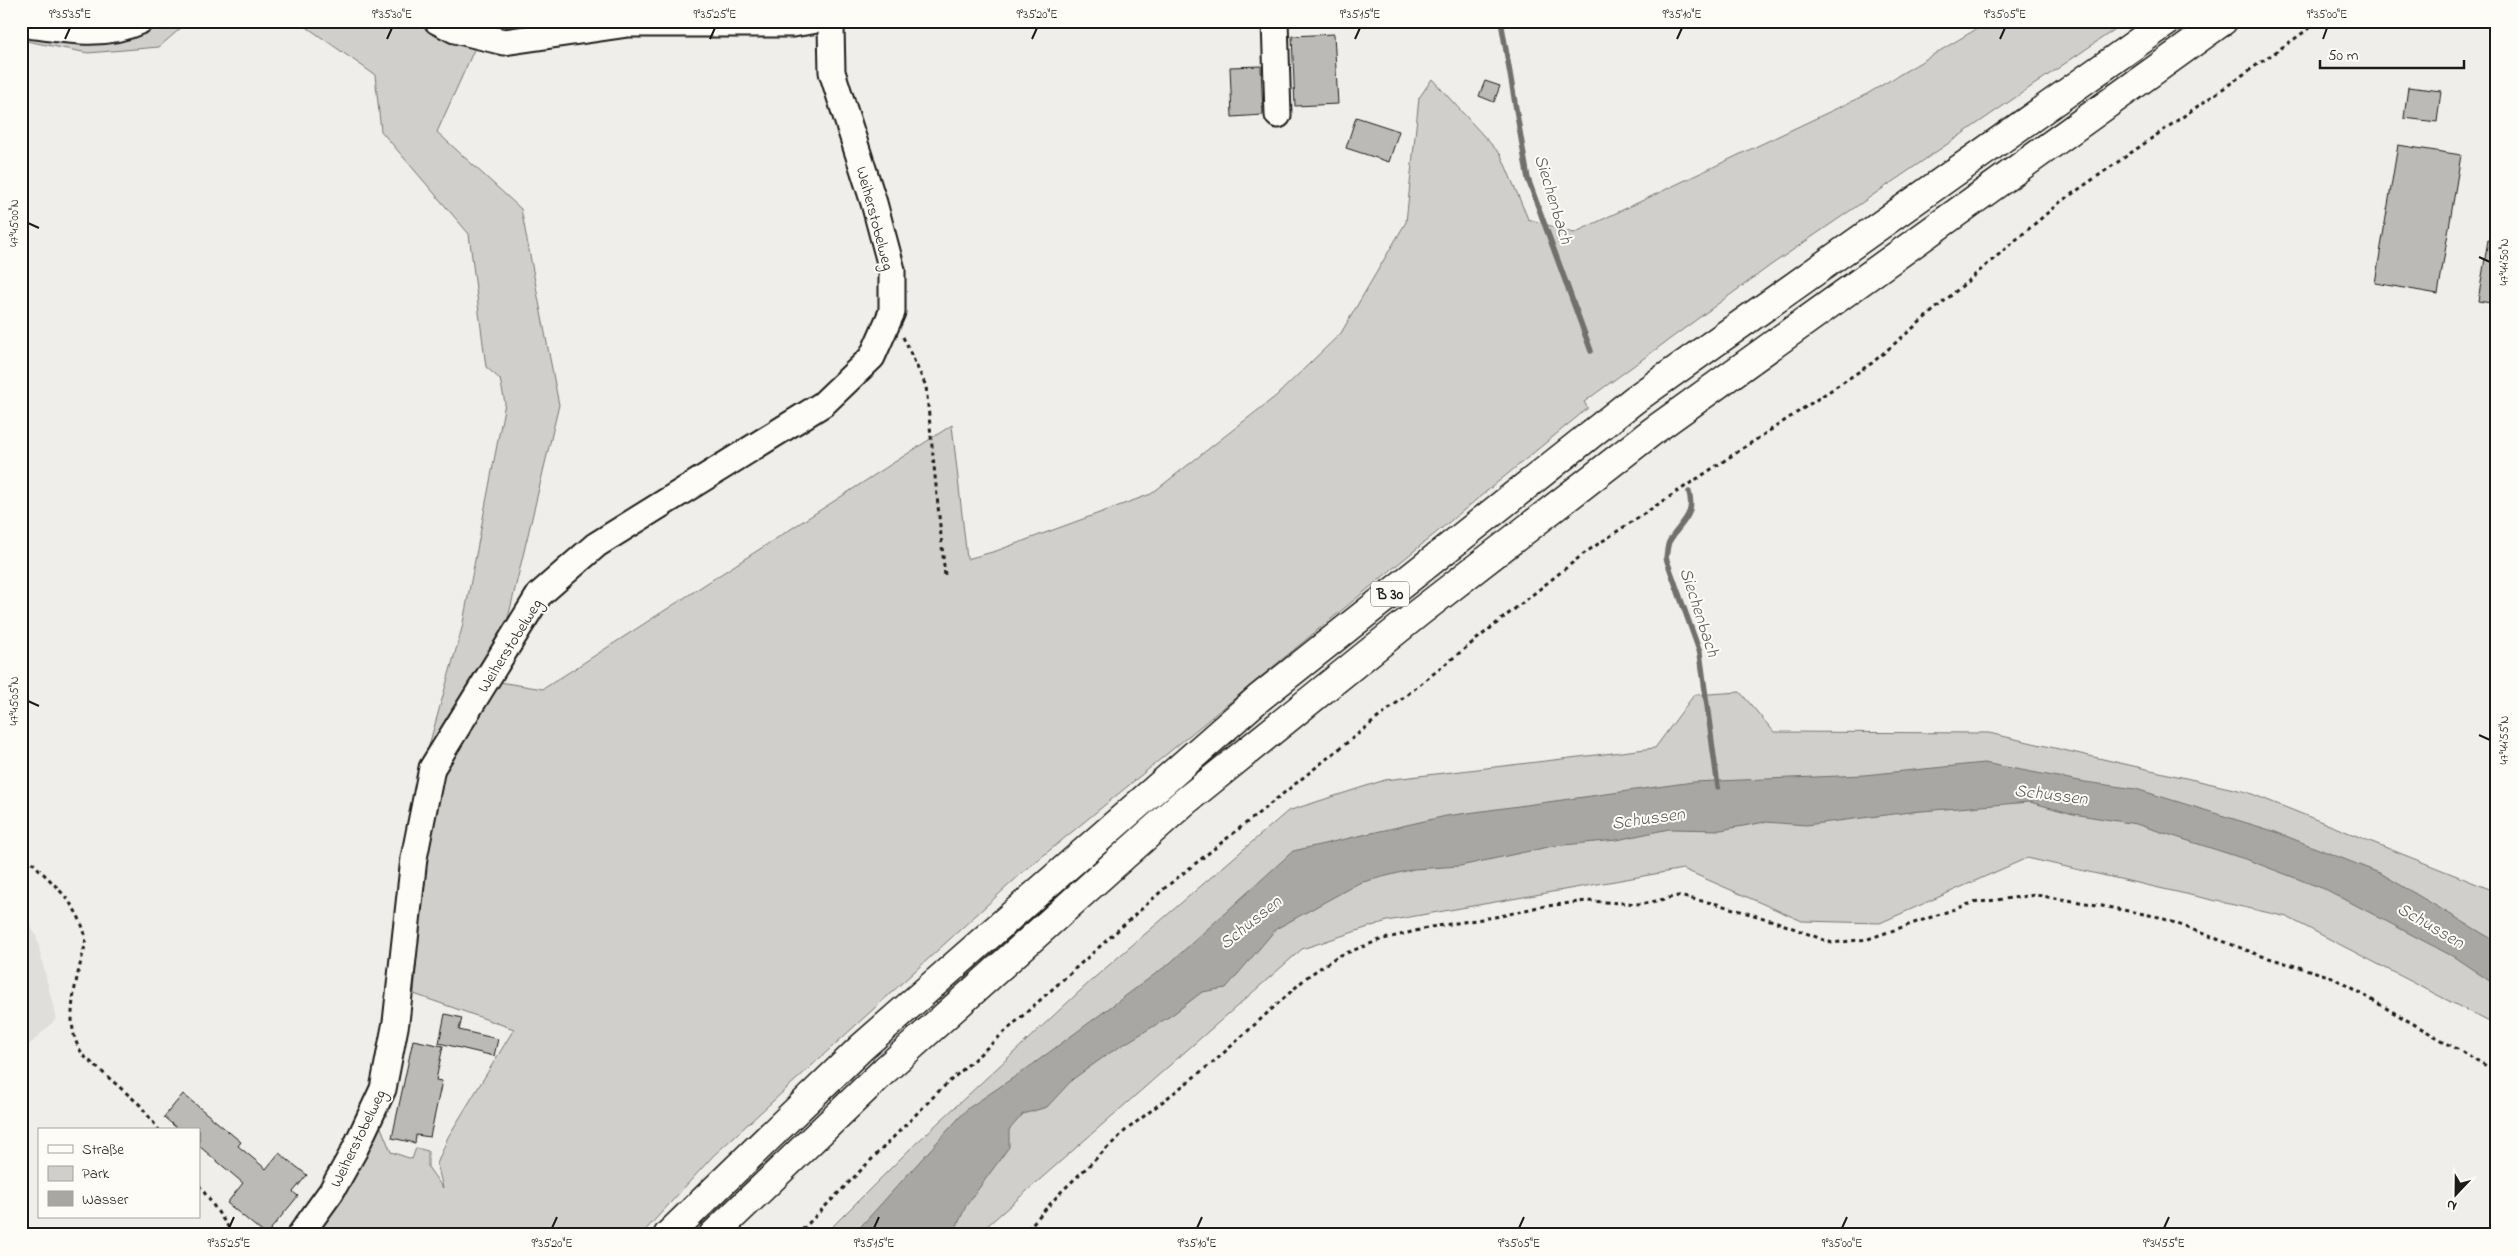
<svg xmlns="http://www.w3.org/2000/svg" width="2518" height="1256" font-family="'Indie Flower',sans-serif">
<rect width="100%" height="100%" fill="#f0eeea"/>
<filter id="ink" filterUnits="userSpaceOnUse"><feTurbulence type="fractalNoise" baseFrequency=".02" numOctaves="2"/><feDisplacementMap in="SourceGraphic" scale="10" xChannelSelector="R" yChannelSelector="G"/><feConvolveMatrix kernelMatrix="1 2 1 2 8 2 1 2 1" color-interpolation-filters="sRGB"/></filter>
<g filter="url(#ink)">
<polygon fill="#e0deda" points="21,911 36,935 56,1019 21,1053"/>
<g fill="#d0cfcc" stroke="#767674">
<polygon points="143,21 189,21 159,47 88,53 21,40 21,31"/>
<polygon points="298,21 598,21 477,43 437,132 521,209 559,405 493,681 543,689 952,425 967,559 996,551 1151,494 1276,396 1341,333 1406,222 1419,98 1432,79 1501,155 1528,219 1574,233 1867,94 1990,21 2127,21 1771,265 1584,402 1588,408 1022,873 713,1156 641,1235 312,1235 380,1125 391,1152 412,1159 416,1148 428,1151 428,1167 443,1188 437,1164 448,1137 514,1029 414,994 424,855 443,773 428,749 462,628 505,403 500,379 486,367 469,234 381,131 375,75"/>
<polygon points="1740,692 1774,732 1989,733 2247,792 2492,890 2497,894 2497,1026 2287,917 2027,858 1880,923 1802,921 1683,869 1387,921 1302,949 987,1226 985,1235 824,1235 911,1148 1094,978 1288,811 1385,780 1655,748 1694,695"/>
</g>
<polygon fill="#a8a7a3" stroke="#706f6d" points="1984,763 2085,782 2136,789 2273,831 2382,874 2497,942 2497,986 2454,957 2327,890 2248,860 2136,824 2073,814 2030,802 1910,812 1806,825 1765,822 1721,830 1669,829 1617,840 1553,846 1460,866 1414,869 1359,883 1276,929 1226,988 1202,992 1172,1015 1108,1054 1073,1079 1047,1107 1023,1114 1009,1130 1009,1147 966,1206 953,1235 853,1235 967,1109 1032,1065 1170,963 1293,851 1446,816 1693,782 1864,775"/>
<g fill="none" stroke-linecap="round" stroke-linejoin="round">
<g stroke="#706f6d" stroke-width="5.5">
<polyline points="1501,21 1528,179 1591,351"/>
<path d="M1689 492C1696 517 1680 522 1669 542 1667 547 1667 553 1666 558L1700 653 1718 787"/>
</g>
</g>
<g fill="#bbbab6" stroke="#1c1c1c">
<polygon points="1334,34 1338,104 1295,106 1292,36"/>
<polygon points="1261,66 1263,115 1232,117 1230,67"/>
<polygon points="1485,81 1500,86 1494,102 1479,96"/>
<polygon points="2408,87 2441,91 2437,122 2404,118"/>
<polygon points="1356,117 1399,131 1389,162 1346,148"/>
<polygon points="2398,145 2461,155 2438,294 2375,283"/>
<polygon points="2488,240 2497,241 2497,304 2478,301"/>
<polygon points="445,1014 462,1018 459,1030 498,1039 494,1056 439,1043"/>
<polygon points="413,1040 443,1046 436,1080 442,1081 430,1137 416,1135 415,1143 392,1138"/>
<polygon points="183,1094 241,1142 238,1146 266,1169 279,1153 307,1175 293,1192 298,1196 266,1235 227,1203 243,1183 199,1146 199,1130 179,1130 164,1117"/>
</g>
<g fill="none" stroke-linecap="round" stroke-linejoin="round">
<g stroke="#1c1c1c" stroke-width="29">
<g id="minor">
<polyline points="437,21 455,30 504,42 628,24 793,24 812,21"/>
<polyline points="1275,21 1278,115"/>
<path d="M21 24C61 29 102 39 140 21"/>
<polyline points="300,1235 331,1192 354,1151 383,1089 396,1022 414,858 432,768 539,595 596,545 823,404 872,357 892,312 892,270 874,203 832,72 831,27 833,21"/>
</g>
</g>
<g stroke="#1c1c1c" stroke-width="31">
<g id="highway">
<polyline points="668,1235 862,1047 1259,698 1634,400 2168,21"/>
<polyline points="713,1235 885,1070 1183,803 1417,614 1653,431 2223,21"/>
</g>
</g>
<g stroke="#1c1c1c" stroke-width="3" stroke-dasharray="4 4" stroke-linecap="butt">
<polyline points="903,337 926,386 945,576"/>
<path d="M21 850C44 878 76 897 85 935 87 943 83 952 81 961 74 990 63 1031 85 1057L140 1105 159 1130"/>
<polyline points="199,1185 234,1235"/>
<polyline points="797,1235 940,1090 1166,887 1586,552 1872,363 2059,203 2320,21"/>
<polyline points="1022,1235 1061,1192 1125,1131 1217,1059 1307,977 1336,957 1380,940 1431,927 1501,916 1538,907 1586,901 1642,904 1678,896 1717,904 1777,922 1832,943 1868,939 1972,903 2036,895 2092,904 2159,917 2262,956 2332,977 2497,1072"/>
</g>
<use href="#minor" stroke="#fdfcf7" stroke-width="25"/>
<use href="#highway" stroke="#fdfcf7" stroke-width="28"/>
</g>
</g>
<path fill="none" stroke="#1c1c1c" stroke-width="2" d="M65 39 70 28M387 39 392 28M710 39 715 28M1032 39 1037 28M1355 39 1360 28M1677 39 1682 28M2000 39 2005 28M2323 39 2327 28M28 223 39 228M2479 257 2490 262M28 701 39 706M2479 735 2490 740M229 1228 234 1217M552 1228 557 1217M874 1228 879 1217M1197 1228 1202 1217M1519 1228 1524 1217M1842 1228 1847 1217M2164 1228 2169 1217"/>
<g text-anchor="middle" stroke-width="4" stroke-linejoin="round" paint-order="stroke">
<rect fill="#fdfcf7" stroke="#605f5e" stroke-width="1" x="1371" y="581.5" width="38" height="25" rx="4"/>
<g font-size="15" font-weight="bold" fill="#1c1c1c">
<text x="1390" y="599">B 30</text>
</g>
<g font-size="16" fill="#1c1c1c" stroke="#fdfcf7">
<text transform="translate(876 218) rotate(75)" y="6">Weiherstobelweg</text>
<text transform="translate(509 645) rotate(-58)" y="6">Weiherstobelweg</text>
<text transform="translate(357 1138) rotate(-64)" y="6">Weiherstobelweg</text>
</g>
<g font-size="18" font-style="italic" fill="#5b5b59" stroke="#fdfcf7">
<text transform="translate(1554 199) rotate(73)" y="6">Siechenbach</text>
<text transform="translate(1700 612) rotate(72)" y="6">Siechenbach</text>
<text transform="translate(2051 794) rotate(7)" y="6">Schussen</text>
<text transform="translate(1648 818) rotate(-8)" y="6">Schussen</text>
<text transform="translate(1250 922) rotate(-39)" y="6">Schussen</text>
<text transform="translate(2431 925) rotate(30)" y="6">Schussen</text>
</g>
</g>
<rect width="2518" height="1256" fill="none" stroke="#fdfcf7" stroke-width="55"/>
<rect x="38" y="1128" width="162" height="90" fill="#fdfcf7" stroke="#a3a29f"/>
<rect x="48" y="1145" width="25" height="8" fill="#fdfcf7" stroke="#a3a29f"/>
<text x="82" y="1154" font-size="15" fill="#1c1c1c">Straße</text>
<rect x="48" y="1166" width="25" height="15" fill="#d0cfcc" stroke="#a3a29f"/>
<text x="82" y="1178" font-size="15" fill="#1c1c1c">Park</text>
<rect x="48" y="1191" width="25" height="15" fill="#a8a7a3" stroke="#a3a29f"/>
<text x="82" y="1204" font-size="15" fill="#1c1c1c">Wasser</text>
<g transform="translate(2456 1194) rotate(202)" stroke="#fdfcf7" stroke-width="4" paint-order="stroke">
<path d="M0-4L9 19L0 12L-9 19Z" fill="#1c1c1c"/>
<text y="-8" font-size="14" font-weight="bold" text-anchor="middle" fill="#1c1c1c">N</text>
</g>
<path d="M2320 60v8h144v-8" fill="none" stroke="#1c1c1c" stroke-width="2.5"/>
<text x="2328" y="60" font-size="15" fill="#1c1c1c" stroke="#fdfcf7" stroke-width="4" paint-order="stroke">50 m</text>
<rect x="28" y="28" width="2462" height="1200" fill="none" stroke="#1c1c1c" stroke-width="2"/>
<g font-size="12" text-anchor="middle" fill="#1c1c1c">
<text x="70" y="18">9°35'35"E</text>
<text x="392" y="18">9°35'30"E</text>
<text x="715" y="18">9°35'25"E</text>
<text x="1037" y="18">9°35'20"E</text>
<text x="1360" y="18">9°35'15"E</text>
<text x="1682" y="18">9°35'10"E</text>
<text x="2005" y="18">9°35'05"E</text>
<text x="2327" y="18">9°35'00"E</text>
<text transform="translate(14 223) rotate(-90)" y="4">47°45'00"N</text>
<text transform="translate(2504 262) rotate(-90)" y="4">47°44'50"N</text>
<text transform="translate(14 701) rotate(-90)" y="4">47°45'05"N</text>
<text transform="translate(2504 740) rotate(-90)" y="4">47°44'55"N</text>
<text x="229" y="1247">9°35'25"E</text>
<text x="552" y="1247">9°35'20"E</text>
<text x="874" y="1247">9°35'15"E</text>
<text x="1197" y="1247">9°35'10"E</text>
<text x="1519" y="1247">9°35'05"E</text>
<text x="1842" y="1247">9°35'00"E</text>
<text x="2164" y="1247">9°34'55"E</text>
</g>
</svg>
